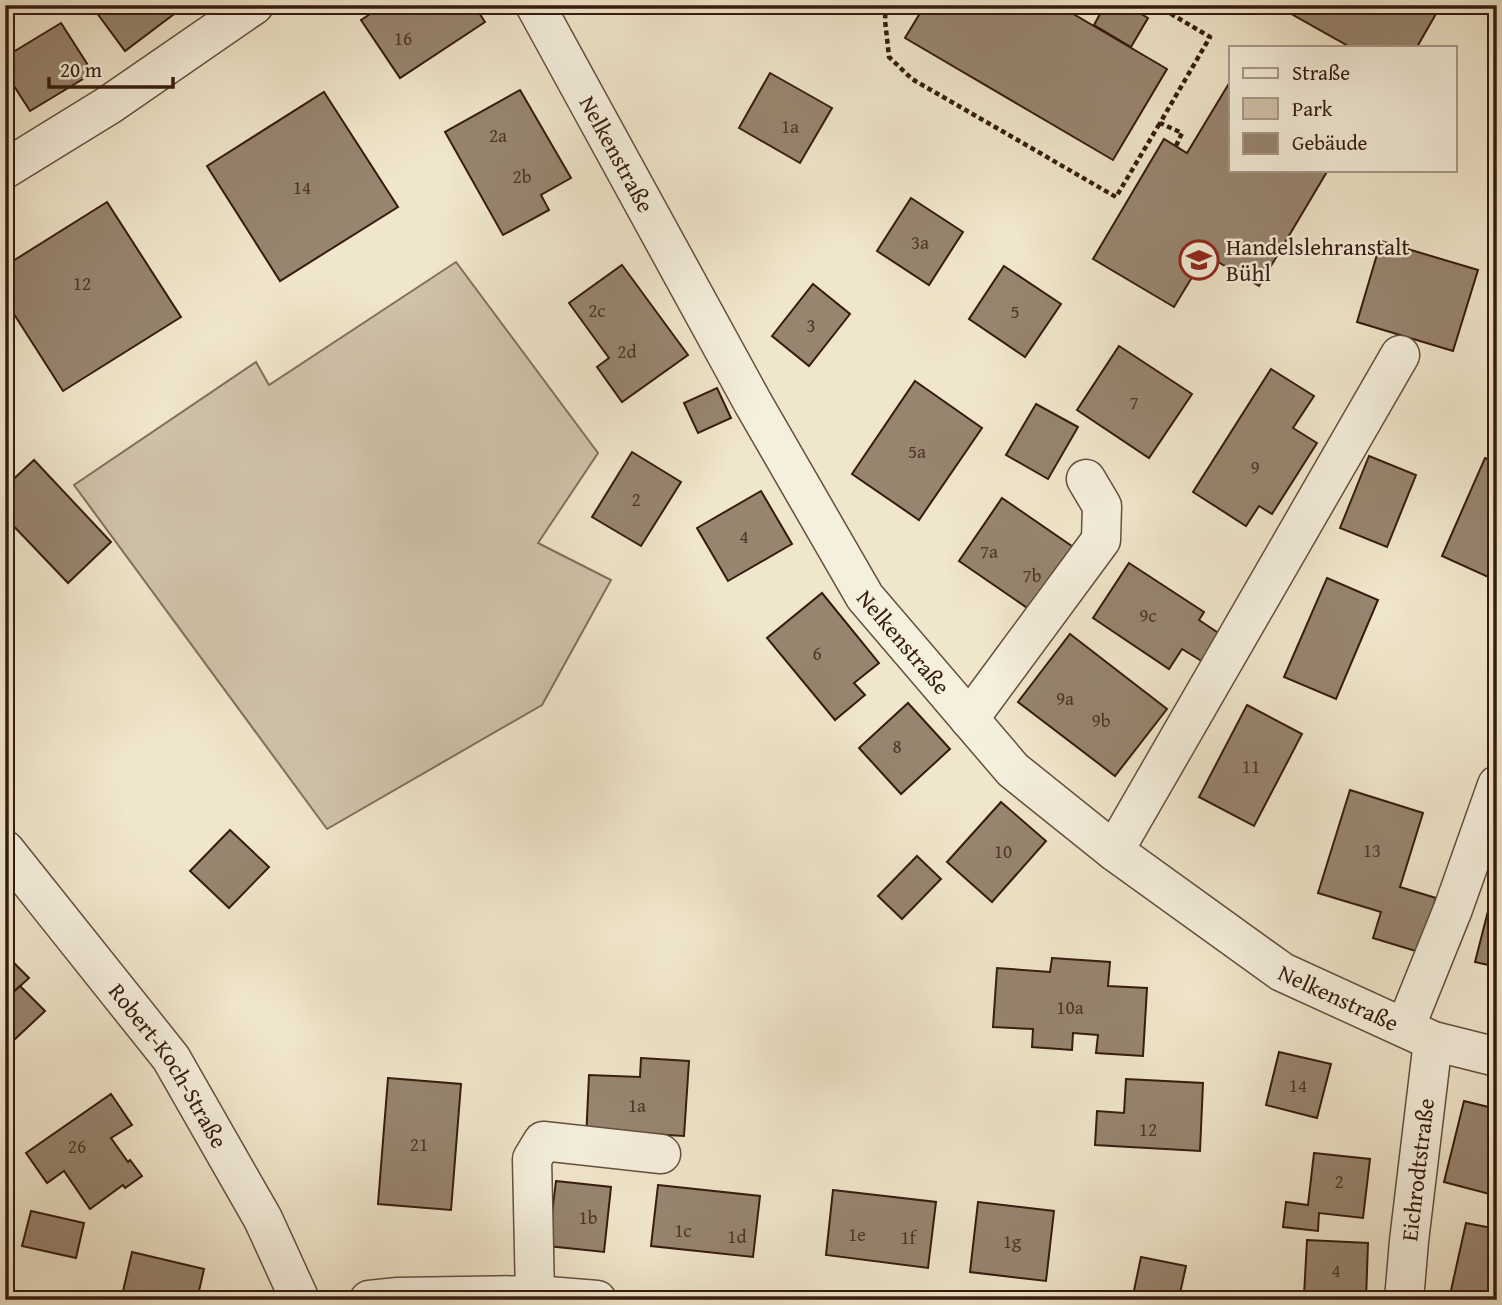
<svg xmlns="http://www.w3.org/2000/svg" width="1502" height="1305" font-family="'Gentium Book Plus',serif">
<rect width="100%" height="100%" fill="#f0e6cb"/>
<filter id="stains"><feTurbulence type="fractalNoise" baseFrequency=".00286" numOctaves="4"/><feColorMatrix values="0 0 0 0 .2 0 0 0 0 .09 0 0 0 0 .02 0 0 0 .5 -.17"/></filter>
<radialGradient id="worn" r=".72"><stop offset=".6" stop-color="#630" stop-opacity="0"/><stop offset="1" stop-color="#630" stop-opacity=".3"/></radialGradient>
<polygon fill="#d0c3ab" stroke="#836f5c" stroke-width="2" points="456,262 598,453 538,543 611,580 542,705 327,829 74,485 256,362 269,385"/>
<g fill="#978570" stroke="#361b0e" stroke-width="2">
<polygon points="91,5 186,5 125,51"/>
<polygon points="384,5 474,5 485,22 400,78 361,20"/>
<polygon points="925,5 1058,5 1167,69 1113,160 905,38"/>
<polygon points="1105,5 1126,5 1148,18 1131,47 1094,25"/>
<polygon points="1292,5 1441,5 1417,47 1350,47 1288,12"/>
<polygon points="61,23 93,73 30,111 5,72 5,57"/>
<polygon points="770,73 832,108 800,163 739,128"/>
<polygon points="1231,80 1231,170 1328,170 1259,286 1196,249 1184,269 1194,274 1174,307 1093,259 1164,139 1187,153"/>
<polygon points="520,90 571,178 541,195 549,210 503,235 445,132"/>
<polygon points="324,92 398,207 280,281 207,166"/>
<polygon points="911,198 963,232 929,285 877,251"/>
<polygon points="107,202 181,317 63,391 5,300 5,266"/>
<polygon points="1381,241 1478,270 1453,351 1357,322"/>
<polygon points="622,265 688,355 622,402 597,367 609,358 569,303"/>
<polygon points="1004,266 1061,304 1025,357 969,319"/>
<polygon points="813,284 850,314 809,366 772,336"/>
<polygon points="1119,346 1192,394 1149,458 1077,410"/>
<polygon points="1271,369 1314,396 1293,428 1317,443 1272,514 1259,506 1246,526 1193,492"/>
<polygon points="915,381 982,428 919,520 852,474"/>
<polygon points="717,388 731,418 698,433 684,403"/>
<polygon points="1036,404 1078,427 1048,479 1006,455"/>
<polygon points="632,452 681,482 641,546 592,517"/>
<polygon points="1369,456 1416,475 1387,547 1340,528"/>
<polygon points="1485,458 1497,464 1497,581 1442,556"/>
<polygon points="34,460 111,542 68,583 5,517 5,487"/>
<polygon points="761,491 792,544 728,581 697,528"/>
<polygon points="1002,498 1079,551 1036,614 959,561"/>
<polygon points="1129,563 1204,612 1199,620 1226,638 1208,665 1182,649 1169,669 1093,618"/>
<polygon points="1327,578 1378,600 1336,699 1284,677"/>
<polygon points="822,593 879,663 854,683 865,695 835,720 767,638"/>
<polygon points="1070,634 1167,709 1115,776 1018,702"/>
<polygon points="908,703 950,749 901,794 859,748"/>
<polygon points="1247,705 1302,734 1254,826 1199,797"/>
<polygon points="1350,790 1423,813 1400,887 1436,898 1419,952 1373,938 1381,912 1318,893"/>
<polygon points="1001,802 1046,841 992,902 947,862"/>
<polygon points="230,830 269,867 229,908 190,871"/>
<polygon points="917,856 941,879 902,919 878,896"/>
<polygon points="1497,876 1497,967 1475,962"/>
<polygon points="5,954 29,978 5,1000"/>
<polygon points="1052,958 1110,962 1108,986 1147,988 1143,1056 1096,1053 1098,1035 1073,1033 1072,1050 1032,1047 1033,1029 993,1027 997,968 1050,972"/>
<polygon points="20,986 45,1011 14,1040 5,1030 5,1000"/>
<polygon points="1279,1052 1331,1064 1317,1118 1266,1105"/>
<polygon points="641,1058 689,1061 684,1136 650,1134 586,1140 589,1075 640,1077"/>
<polygon points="388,1078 461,1084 451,1210 378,1204"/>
<polygon points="1126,1079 1203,1083 1200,1151 1095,1145 1097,1111 1124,1113"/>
<polygon points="111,1094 132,1125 111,1138 128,1162 130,1160 142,1176 125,1188 123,1185 90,1209 64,1171 47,1183 26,1153"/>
<polygon points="1464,1101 1497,1109 1497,1196 1444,1182"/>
<polygon points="1314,1153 1370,1159 1363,1218 1319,1213 1318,1231 1283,1227 1286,1202 1308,1205"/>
<polygon points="556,1181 611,1187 604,1252 548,1246"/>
<polygon points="658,1185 760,1196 753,1257 651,1246"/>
<polygon points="833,1190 936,1202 928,1268 826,1255"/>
<polygon points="978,1202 1054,1211 1046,1281 970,1272"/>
<polygon points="31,1211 84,1223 76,1258 22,1246"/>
<polygon points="1466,1223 1497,1229 1497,1300 1472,1300 1450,1295"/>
<polygon points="1307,1240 1368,1243 1366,1300 1304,1296"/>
<polygon points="132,1252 204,1269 197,1300 121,1300"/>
<polygon points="1141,1257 1186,1266 1179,1298 1187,1300 1132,1300"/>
</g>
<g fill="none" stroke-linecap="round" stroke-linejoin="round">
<g stroke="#644e3d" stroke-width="41">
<g id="minor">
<path id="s1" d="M535 5 753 403 865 597 1013 770 1114 851 1282 972 1433 1041 1497 1057"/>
<polyline points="5,169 109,105 254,5"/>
<polyline points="969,719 1101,540 1102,506 1086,479"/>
<path id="s2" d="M5 850 171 1058 263 1219 300 1300"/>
<polyline points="1114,851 1400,355"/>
<polyline points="1405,1028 1453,909 1497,785"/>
<polyline points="535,1295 532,1159 543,1141 661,1154"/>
<polyline points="369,1300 398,1297 535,1295 597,1300"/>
<path id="s3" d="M1404 1300 1409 1241 1433 1041"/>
</g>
</g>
<g stroke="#361b0e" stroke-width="4.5" stroke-dasharray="5 3.5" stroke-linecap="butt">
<polyline points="886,5 885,20 889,57 912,79 1116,197 1160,123"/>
<polyline points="1156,5 1210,37 1160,123 1182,133 1176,146"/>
</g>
<use href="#minor" stroke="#f5efdd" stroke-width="38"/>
</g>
<defs>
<g id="school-ring" transform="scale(2.0125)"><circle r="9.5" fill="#f5efdd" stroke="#8f2418" stroke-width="1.5"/><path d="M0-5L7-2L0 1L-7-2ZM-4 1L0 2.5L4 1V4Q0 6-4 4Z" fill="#8f2418"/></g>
</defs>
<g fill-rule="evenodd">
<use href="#school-ring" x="1199" y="260"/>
</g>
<g text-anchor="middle" stroke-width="5" stroke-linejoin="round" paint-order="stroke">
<g font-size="19" fill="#4e3626">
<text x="403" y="45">16</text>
<text x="790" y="133">1a</text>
<text x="498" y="142">2a</text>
<text x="522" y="183">2b</text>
<text x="302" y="194">14</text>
<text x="920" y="249">3a</text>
<text x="82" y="290">12</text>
<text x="597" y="317">2c</text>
<text x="1015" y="318">5</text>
<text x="811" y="332">3</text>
<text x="627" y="358">2d</text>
<text x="1134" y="409">7</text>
<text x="917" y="458">5a</text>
<text x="1255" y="474">9</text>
<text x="636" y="506">2</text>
<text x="744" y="543">4</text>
<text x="989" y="558">7a</text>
<text x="1032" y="582">7b</text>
<text x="1148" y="622">9c</text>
<text x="817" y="660">6</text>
<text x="1065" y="705">9a</text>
<text x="1101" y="727">9b</text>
<text x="897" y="753">8</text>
<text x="1251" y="773">11</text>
<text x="1372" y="857">13</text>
<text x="1003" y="858">10</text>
<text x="1070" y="1014">10a</text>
<text x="1298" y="1092">14</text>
<text x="637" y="1112">1a</text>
<text x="1148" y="1136">12</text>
<text x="419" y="1151">21</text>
<text x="77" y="1153">26</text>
<text x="1339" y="1188">2</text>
<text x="588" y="1224">1b</text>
<text x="683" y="1237">1c</text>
<text x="857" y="1241">1e</text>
<text x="737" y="1243">1d</text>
<text x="908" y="1244">1f</text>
<text x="1012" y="1248">1g</text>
<text x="1336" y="1277">4</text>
</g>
<g font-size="23" fill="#361b0e" stroke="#f5efdd">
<text dy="8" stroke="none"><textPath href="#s1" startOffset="170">Nelkenstraße</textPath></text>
<text dy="8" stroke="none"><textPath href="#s1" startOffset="737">Nelkenstraße</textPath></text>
<text dy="8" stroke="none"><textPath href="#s1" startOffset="1304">Nelkenstraße</textPath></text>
<text dy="8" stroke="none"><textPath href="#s2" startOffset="271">Robert-Koch-Straße</textPath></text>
<text dy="8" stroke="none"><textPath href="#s3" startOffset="131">Eichrodtstraße</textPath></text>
</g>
<g font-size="23" fill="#361b0e" stroke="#f5efdd" text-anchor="start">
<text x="1226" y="255">Handelslehranstalt<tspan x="1226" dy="26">Bühl</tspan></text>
</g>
</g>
<rect width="1502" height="1305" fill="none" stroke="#f0e6cb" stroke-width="28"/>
<rect x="7" y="7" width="1488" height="1291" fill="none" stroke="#361b0e" stroke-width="3.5"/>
<rect x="14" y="14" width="1474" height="1277" fill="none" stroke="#361b0e" stroke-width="2"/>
<rect x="1229" y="46" width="228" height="126" fill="#f5efdd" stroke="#a99a8a" stroke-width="2"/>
<rect x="1243" y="68" width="35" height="10" fill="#f5efdd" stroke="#a99a8a" stroke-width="2"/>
<text x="1292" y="80" font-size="21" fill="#361b0e">Straße</text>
<rect x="1243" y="98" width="35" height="21" fill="#d0c3ab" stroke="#a99a8a" stroke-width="2"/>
<text x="1292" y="116" font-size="21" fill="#361b0e">Park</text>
<rect x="1243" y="133" width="35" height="21" fill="#978570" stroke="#a99a8a" stroke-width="2"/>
<text x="1292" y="150" font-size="21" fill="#361b0e">Gebäude</text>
<path d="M49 77v10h124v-10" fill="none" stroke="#361b0e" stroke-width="3.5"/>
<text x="60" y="77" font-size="21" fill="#361b0e" stroke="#f5efdd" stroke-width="5" paint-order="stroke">20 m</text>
<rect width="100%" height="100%" filter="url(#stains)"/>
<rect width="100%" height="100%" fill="url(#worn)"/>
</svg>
